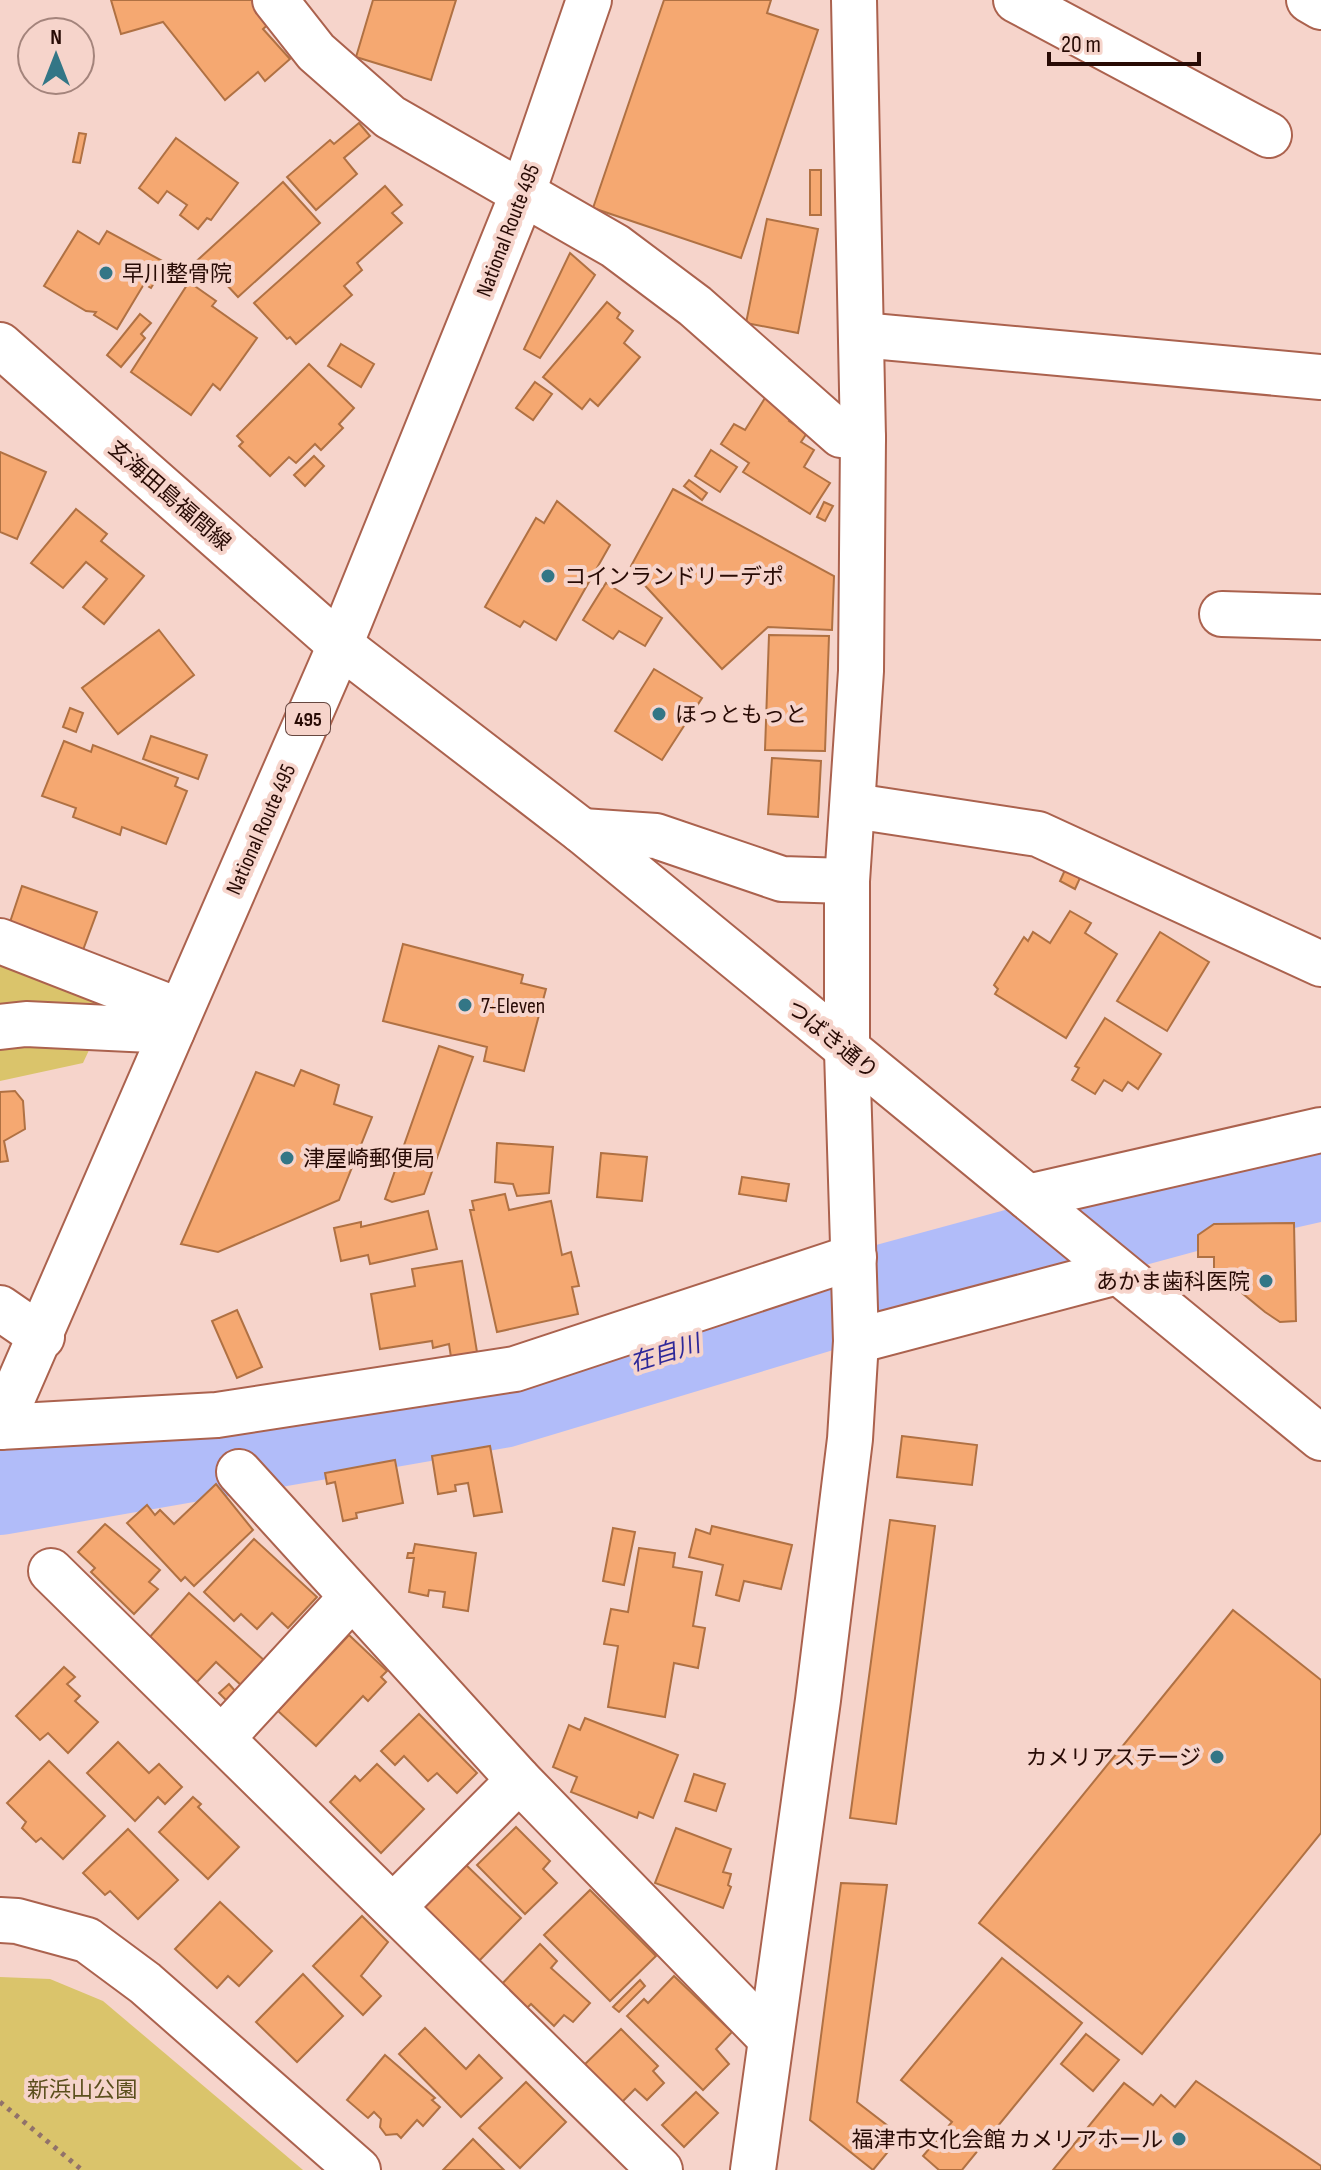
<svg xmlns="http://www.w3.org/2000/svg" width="1321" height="2170" font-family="'Sofia Sans Condensed','Noto Sans JP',sans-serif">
<rect width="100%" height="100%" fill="#f6d4cb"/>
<g fill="#dac46b">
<polygon points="0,957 111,1003 83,1063 0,1081"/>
<polygon points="0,1977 50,1979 103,2001 303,2170 0,2170"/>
</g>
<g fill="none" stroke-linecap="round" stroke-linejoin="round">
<polyline stroke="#b1bcf9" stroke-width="90" points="0,1490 502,1403 827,1305 1213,1200 1321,1176"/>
</g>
<g fill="#f5a871" stroke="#b07143" stroke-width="2">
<polygon points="111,0 254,0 272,21 263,29 290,59 265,81 258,72 225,100 163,22 121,34"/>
<polygon points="373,0 456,0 431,80 356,57"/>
<polygon points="664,0 771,0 767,13 818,30 741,258 593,208"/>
<polygon points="359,123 370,136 344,158 357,174 316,210 287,177 330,140 334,144"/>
<polygon points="79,133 86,134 80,163 73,162"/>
<polygon points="176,138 238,183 211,220 207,218 198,229 180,215 187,205 167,191 158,203 139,188"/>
<rect x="810" y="170" width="11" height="45"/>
<polygon points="283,182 320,223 238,297 210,267 199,277 190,267"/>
<polygon points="385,186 402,205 392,213 402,223 357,263 362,270 344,286 352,295 296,344 290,337 287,339 254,303"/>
<polygon points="767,219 818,229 798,333 746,323"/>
<polygon points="78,231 99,244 107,231 166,263 151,288 144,284 117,329 94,315 96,312 86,311 44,286"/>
<polygon points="570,253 595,275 540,358 524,349"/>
<polygon points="189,282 216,301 212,306 257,338 220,390 213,384 191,415 131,372"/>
<polygon points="607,302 620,313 617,318 633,331 624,343 640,357 598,406 590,399 582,409 543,377"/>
<polygon points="140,314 151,323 141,334 145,338 121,367 107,355"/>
<polygon points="341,344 374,364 361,387 328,366"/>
<polygon points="309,364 354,408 339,424 343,428 321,450 315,444 296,463 289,457 270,476 239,446 243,442 237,436"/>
<polygon points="535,382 552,394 533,420 516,408"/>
<polygon points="765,398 792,416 789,421 807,433 801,442 814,450 804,467 830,483 810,514 743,472 749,463 721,444 734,424 745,430"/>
<polygon points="711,450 737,467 720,492 695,476"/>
<polygon points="0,452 46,472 17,539 0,532"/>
<polygon points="314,456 324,466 305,486 294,475"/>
<polygon points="689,480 707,493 702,500 684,486"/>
<polygon points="673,489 834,576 832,630 768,627 722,669 638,578 642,571 631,566"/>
<polygon points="557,501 610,545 556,640 524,621 520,627 485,607 536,518 544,523"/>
<polygon points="824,502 833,506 825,521 817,517"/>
<polygon points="76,509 107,534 101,541 144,576 104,624 83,607 107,579 86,562 63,588 31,563"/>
<polygon points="606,583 662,618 645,646 619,631 613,639 583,620"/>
<polygon points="159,630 194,675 118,734 82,688"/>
<polygon points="769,635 829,636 825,751 765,750"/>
<polygon points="654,669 702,698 662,760 615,731"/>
<polygon points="70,708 83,713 76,732 63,727"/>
<polygon points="151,736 207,755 198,779 143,759"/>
<polygon points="64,741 91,752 93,745 178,778 175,786 187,791 166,844 122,827 120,835 73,817 76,808 42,796"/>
<polygon points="772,758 821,761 818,817 768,814"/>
<polygon points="1065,870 1080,878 1075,889 1060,881"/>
<polygon points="22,886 97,912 83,950 9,925"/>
<polygon points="1070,911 1091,923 1085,933 1117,954 1066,1038 995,994 998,989 994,985 1024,937 1028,941 1033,932 1050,943"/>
<polygon points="1160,932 1209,962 1167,1031 1117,1001"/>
<polygon points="403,944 523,975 521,983 546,989 524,1071 484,1061 487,1047 383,1021"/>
<polygon points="1105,1018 1161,1054 1138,1089 1128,1082 1122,1091 1104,1080 1095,1094 1072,1080 1079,1068 1075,1066"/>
<polygon points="439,1046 473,1057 424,1194 392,1202 385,1199"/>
<polygon points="301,1070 339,1085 334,1104 372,1117 339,1200 218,1252 181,1244 256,1072 294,1086"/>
<polygon points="15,1091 23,1101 25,1129 4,1141 8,1161 0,1162 0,1092"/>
<polygon points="497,1143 553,1147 549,1193 517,1196 513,1184 495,1182"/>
<polygon points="601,1153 647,1157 642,1201 597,1197"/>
<polygon points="742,1177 789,1184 786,1201 739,1194"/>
<polygon points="505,1194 509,1210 551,1201 562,1255 571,1252 579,1286 572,1287 578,1314 497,1332 470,1210 474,1210 472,1201"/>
<polygon points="428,1211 437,1249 370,1264 368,1255 341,1261 334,1228 361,1222 361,1227"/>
<polygon points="1294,1223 1296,1321 1280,1322 1265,1312 1242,1293 1231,1270 1214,1270 1214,1257 1198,1257 1198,1235 1214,1224"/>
<polygon points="462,1261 477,1352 451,1357 449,1344 433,1348 432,1341 380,1349 371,1294 415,1286 412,1269"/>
<polygon points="237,1310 262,1367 237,1378 212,1321"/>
<polygon points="902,1436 977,1445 972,1485 897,1477"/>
<polygon points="490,1446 502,1512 474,1516 468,1483 455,1485 456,1491 438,1494 432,1456"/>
<polygon points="395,1460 403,1503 356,1513 357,1518 343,1521 335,1482 327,1484 325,1473"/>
<polygon points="216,1484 253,1530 194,1586 185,1577 181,1581 127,1523 147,1505 155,1515 160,1510 174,1524"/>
<polygon points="890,1520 935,1526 896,1824 850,1818"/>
<polygon points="105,1524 160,1570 149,1582 158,1589 134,1614 91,1572 95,1568 78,1552"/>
<polygon points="712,1526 792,1545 781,1589 744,1581 739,1601 716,1595 723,1565 689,1557 696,1529 710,1534"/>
<polygon points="613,1528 635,1532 624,1585 603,1581"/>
<polygon points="254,1539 317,1597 288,1628 272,1613 257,1629 241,1614 234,1621 204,1592"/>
<polygon points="415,1544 476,1553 468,1611 443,1607 445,1592 429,1590 428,1596 409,1592 414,1558 407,1558 408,1553 413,1553"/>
<polygon points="639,1548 675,1553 673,1567 702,1572 693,1626 705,1628 698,1668 674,1663 665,1717 608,1707 618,1646 604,1644 611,1609 628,1612"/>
<polygon points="189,1593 265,1661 243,1687 216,1662 197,1682 148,1639"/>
<polygon points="1233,1610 1321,1680 1321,1833 1142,2054 979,1923"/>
<polygon points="349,1635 387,1671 381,1677 386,1682 368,1701 363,1696 316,1746 278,1711"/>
<polygon points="64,1667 75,1677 67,1684 80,1696 75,1701 98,1722 68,1753 48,1733 40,1740 16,1716"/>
<polygon points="229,1684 236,1692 227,1701 219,1693"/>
<polygon points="419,1714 477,1773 457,1793 437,1773 428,1781 404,1756 395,1765 381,1751"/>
<polygon points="585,1718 678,1755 653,1818 639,1812 637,1818 571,1792 577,1777 553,1767 569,1725 580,1730"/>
<polygon points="118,1742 149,1773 159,1764 182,1787 165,1804 158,1797 135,1821 87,1773"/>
<polygon points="49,1761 105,1816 63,1859 41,1838 36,1842 22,1828 26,1822 7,1803"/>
<polygon points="377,1764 424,1809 381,1853 330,1802 355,1776 360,1781"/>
<polygon points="694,1774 725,1784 716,1811 685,1801"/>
<polygon points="193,1797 201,1804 198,1807 239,1847 208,1879 159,1832"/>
<polygon points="516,1827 550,1861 543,1869 557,1883 525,1914 477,1865"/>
<polygon points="676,1828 731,1849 723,1872 731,1874 728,1885 731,1887 723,1908 655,1883"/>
<polygon points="128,1829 178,1880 138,1919 110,1891 105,1895 83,1873"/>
<polygon points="464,1863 521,1918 476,1964 427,1917 430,1913 421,1905"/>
<polygon points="841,1883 887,1885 857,2102 901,2136 873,2170 810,2120"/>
<polygon points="590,1890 656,1956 610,2001 544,1935"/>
<polygon points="220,1902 272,1951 239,1986 228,1976 217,1988 175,1949"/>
<polygon points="362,1916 388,1942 361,1976 381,1996 363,2015 313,1966"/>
<polygon points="540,1944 557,1961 551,1968 590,2003 573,2022 564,2015 554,2026 531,2004 525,2010 499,1987"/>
<polygon points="1002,1958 1082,2023 962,2170 939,2170 923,2156 952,2122 901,2080"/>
<polygon points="303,1974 343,2016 297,2062 256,2022"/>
<polygon points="674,1976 732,2032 716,2049 729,2064 703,2090 627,2016 644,1999 648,2003"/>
<polygon points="640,1980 645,1986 619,2012 613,2007"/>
<polygon points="425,2028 466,2069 479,2055 502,2078 461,2117 399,2054"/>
<polygon points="621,2029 658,2066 653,2071 664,2083 647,2100 635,2089 620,2104 582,2067"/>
<polygon points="1086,2034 1119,2060 1093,2091 1061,2064"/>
<polygon points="385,2055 435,2098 432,2100 440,2107 423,2126 417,2120 401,2138 397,2134 386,2135 380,2127 381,2119 374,2112 368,2118 347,2100"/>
<polygon points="1196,2081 1321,2166 1321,2170 1053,2170 1124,2083 1153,2105 1161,2095 1175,2107"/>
<polygon points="526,2082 566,2122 520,2168 479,2128"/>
<polygon points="696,2092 718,2113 684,2147 662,2125"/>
<polygon points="473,2139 504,2170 443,2170"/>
</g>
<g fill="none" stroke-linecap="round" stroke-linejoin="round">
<g stroke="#ab624e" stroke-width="48">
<g id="minor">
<polyline points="275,0 316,52 390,117 615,246 695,306 841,435 863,438"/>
<polyline points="1016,0 1269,135"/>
<polyline points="1309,0 1321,7"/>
<polyline points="861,335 1321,377"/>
<polyline points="1222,614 1321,617"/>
<polyline points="854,806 1038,834 1321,964"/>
<polyline points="582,831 656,836 782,879 847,881"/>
<polyline points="0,941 180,1011"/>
<polyline points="0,1027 26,1024 172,1031"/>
<polyline points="1028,1197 1321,1130"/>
<polyline points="0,1308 42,1337"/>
<polyline points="856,1341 1117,1272"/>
<polyline points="0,1427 217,1415 515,1369 854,1257"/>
<polyline points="239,1472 519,1780 769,2037"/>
<polyline points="51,1571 660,2170"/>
<polyline points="223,1737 352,1597"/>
<polyline points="394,1906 519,1780"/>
<polyline points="0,1920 17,1921 87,1940 145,1983 358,2170"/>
<polyline points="753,2170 818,1700 850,1439 856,1341 847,1051 847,881 861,671 863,438 854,0"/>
</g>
</g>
<g stroke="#ab624e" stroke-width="48">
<polyline id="major" points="0,345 340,645 582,831 1321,1438"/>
</g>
<g stroke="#ab624e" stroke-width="48">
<polyline id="highway" points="0,1427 340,645 522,195 589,0"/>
</g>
<polyline stroke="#91726a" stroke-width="5" stroke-dasharray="4 6" stroke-linecap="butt" points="0,2102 82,2170"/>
<use href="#minor" stroke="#fff" stroke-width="44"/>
<use href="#major" stroke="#fff" stroke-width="44"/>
<use href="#highway" stroke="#fff" stroke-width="44"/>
</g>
<g fill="#337686" stroke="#f6d4cb" stroke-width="3">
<circle cx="106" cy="273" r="8"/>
<circle cx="548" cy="576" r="8"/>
<circle cx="659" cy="714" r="8"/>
<circle cx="465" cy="1005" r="8"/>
<circle cx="287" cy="1158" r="8"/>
<circle cx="1266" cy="1281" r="8"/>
<circle cx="1217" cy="1757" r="8"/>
<circle cx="1179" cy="2139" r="8"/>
</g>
<g text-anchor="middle" stroke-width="8" stroke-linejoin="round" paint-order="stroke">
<rect fill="#f6d4cb" stroke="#664740" stroke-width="2" x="286" y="703" width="44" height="32" rx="6"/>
<g font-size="20" font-weight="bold" fill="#280b05">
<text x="308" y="726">495</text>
</g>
<g font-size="22" fill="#280b05" stroke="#f6d4cb">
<text transform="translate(507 230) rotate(-69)" y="8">National Route 495</text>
<text transform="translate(170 495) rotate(41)" y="8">玄海田島福間線</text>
<text transform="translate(260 829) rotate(-66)" y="8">National Route 495</text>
<text transform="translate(833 1039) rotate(39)" y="8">つばき通り</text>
</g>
<g font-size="22" fill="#280b05" stroke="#f6d4cb" text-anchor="start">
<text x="122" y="281">早川整骨院</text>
<text x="564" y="584">コインランドリーデポ</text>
<text x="675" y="722">ほっともっと</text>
<text x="481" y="1013">7-Eleven</text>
<text x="303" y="1166">津屋崎郵便局</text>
<text x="1250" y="1289" text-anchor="end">あかま歯科医院</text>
<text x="1201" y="1765" text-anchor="end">カメリアステージ</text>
<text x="1163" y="2147" text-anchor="end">福津市文化会館 カメリアホール</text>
</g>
<g font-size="22" fill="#5b4f1d" stroke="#f6d4cb">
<text x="82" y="2097">新浜山公園</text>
</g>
<g font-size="24" font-style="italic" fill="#2e2899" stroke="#f6d4cb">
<text transform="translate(665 1353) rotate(-17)" y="8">在自川</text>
</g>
</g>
<g transform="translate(56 56)"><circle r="38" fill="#f6d4cb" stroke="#a4847c" stroke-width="2"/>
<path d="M0-6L14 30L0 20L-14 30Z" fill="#337686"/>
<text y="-12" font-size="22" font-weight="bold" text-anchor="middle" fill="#280b05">N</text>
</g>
<path d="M1049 52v12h150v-12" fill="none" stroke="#280b05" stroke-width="4"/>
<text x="1061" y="52" font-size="24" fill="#280b05" stroke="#f6d4cb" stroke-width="6" paint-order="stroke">20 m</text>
</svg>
